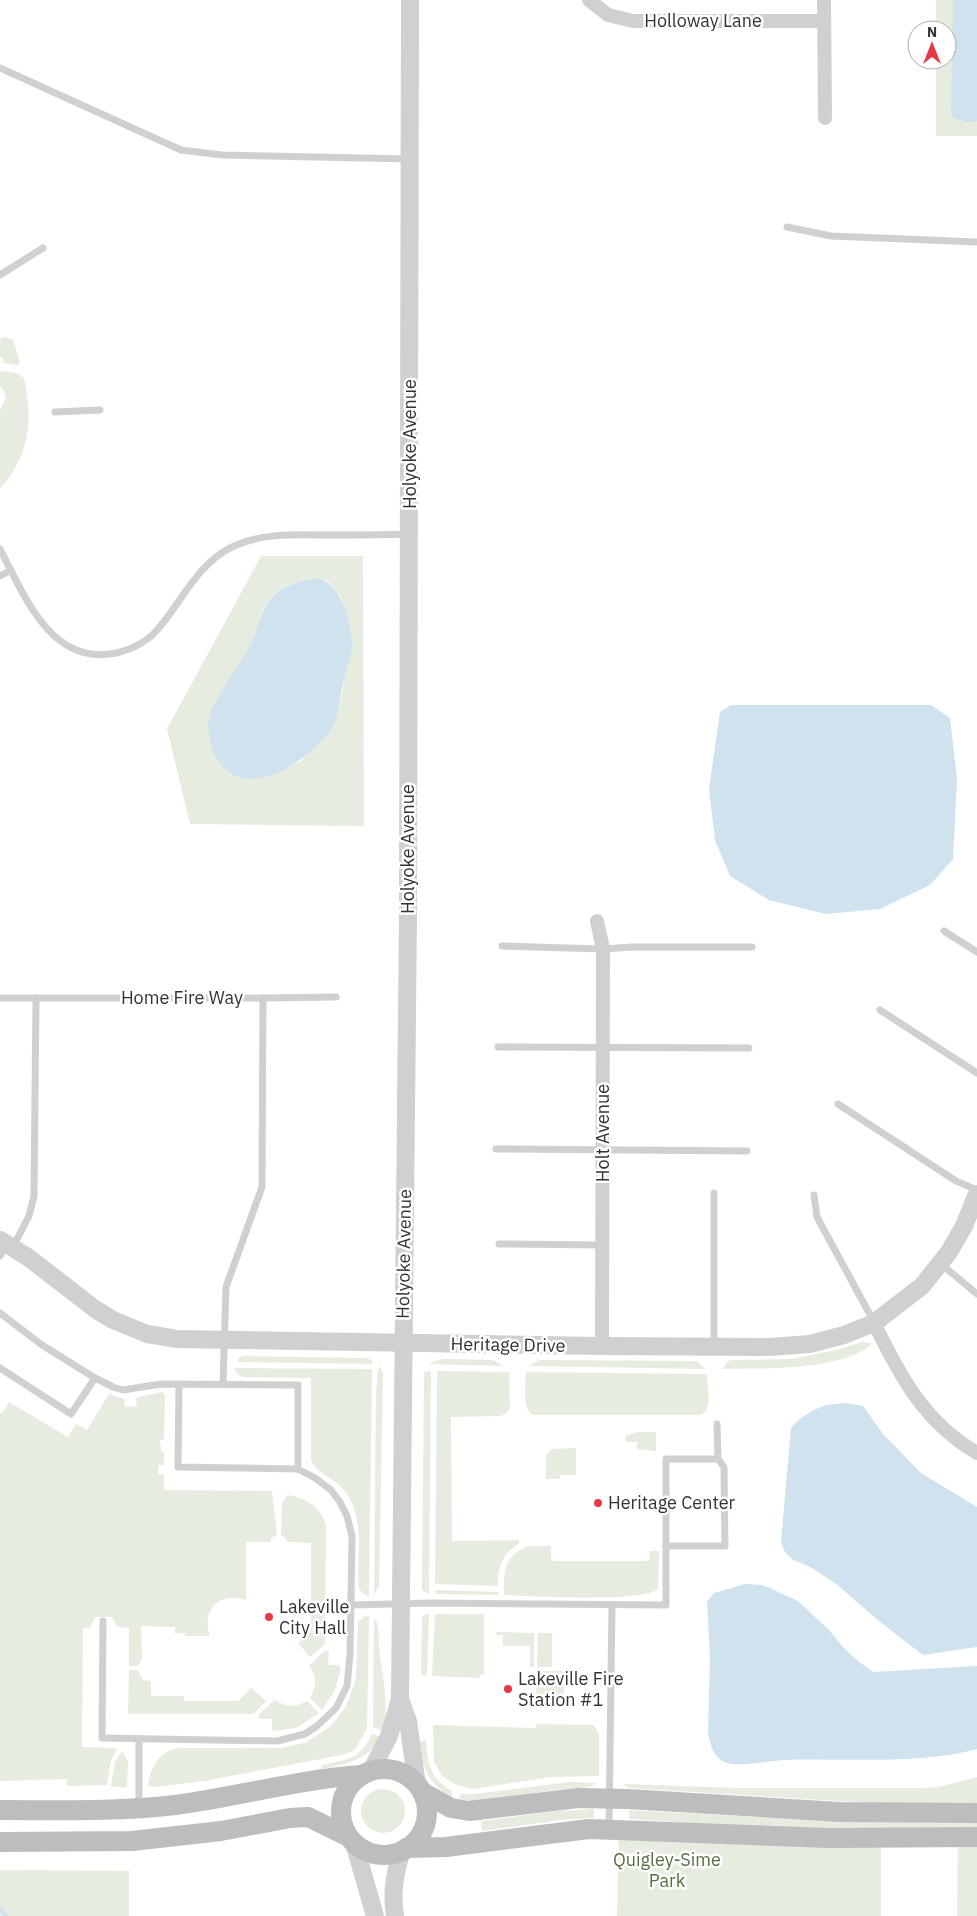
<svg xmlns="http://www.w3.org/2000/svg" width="977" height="1916" font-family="'IBM Plex Sans',sans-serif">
<rect width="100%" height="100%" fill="#fff"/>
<g fill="#e6ecdf" fill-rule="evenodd">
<polygon points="936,0 977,0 977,136 936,136 936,60 947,60 947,30 936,30"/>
<polygon points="5,337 13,340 20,362 18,365 3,363 4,360 0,356 0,339"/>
<path d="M0 371 16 373 24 378C33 421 30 455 0 489V411L6 397 2 387 0 386Z"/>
<path d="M261 556H363L364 826 190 824 167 729ZM319 578 328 581 341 597 348 620 352 645 344 677 342 695 331 731 301 761 272 775 223 690C234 675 245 657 253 640 259 626 261 606 273 595 285 584 304 580 319 578Z"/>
<path d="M862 1342 872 1344C841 1371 763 1368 723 1369L728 1361 733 1360 792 1359 836 1350Z"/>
<polygon points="243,1356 365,1358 372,1360 372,1364 237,1362 239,1358"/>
<polygon points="445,1359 493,1360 503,1366 429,1364 438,1360"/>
<polygon points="539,1360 697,1361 705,1369 529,1366"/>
<polygon points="380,1366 383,1374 379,1586 374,1594 376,1393 378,1369"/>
<path d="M234 1368 372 1369 369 1596 363 1594 359 1588C356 1555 367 1516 342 1488 334 1478 316 1473 311 1460V1378L243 1377 237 1374Z"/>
<polygon points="431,1371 429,1594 422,1590 424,1372"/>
<path d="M437 1371 509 1372 510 1406 509 1411 501 1416 451 1417 452 1541 519 1540V1544C502 1553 498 1568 498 1586L435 1584Z"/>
<path d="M526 1372 707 1374C707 1387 714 1410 700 1415H533C521 1407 526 1385 526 1372Z"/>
<path d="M162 1392 165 1395 164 1439 160 1440 161 1451 164 1452V1465H158V1474H164V1490L272 1491 277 1535 271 1538V1542H246V1600C219 1591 201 1610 210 1636H185V1633H175V1627L141 1626 142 1659 138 1666H129V1628L117 1627 112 1617H95L90 1628H83L82 1747 117 1748 111 1760 107 1785 67 1786V1779L0 1781V1414L3 1412 9 1402 68 1437 76 1424 87 1430 109 1394 124 1399 125 1407 137 1406 136 1399 138 1397Z"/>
<polygon points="637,1432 656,1432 656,1451 637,1449 637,1442 626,1442 625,1436"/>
<polygon points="576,1448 576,1475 560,1475 560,1479 546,1479 546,1454 552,1449"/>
<path d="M287 1495C305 1497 321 1507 326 1525L325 1642 324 1645 310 1657 298 1643 311 1630V1543L287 1542 286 1538 281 1535 282 1503Z"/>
<path d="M528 1546H551V1561H649L650 1551H659L658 1589C643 1603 530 1596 504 1595 504 1571 503 1557 528 1546Z"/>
<polygon points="435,1590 498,1592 498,1595 435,1594"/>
<polygon points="426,1614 429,1614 427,1676 422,1675 421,1671 422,1617"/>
<polygon points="435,1614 484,1614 484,1675 480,1675 480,1678 432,1676"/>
<path d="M369 1616 367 1728 356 1748 353 1751 342 1755 204 1781 154 1787 148 1785C150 1768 161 1749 179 1748H280L304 1743 324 1731 333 1724 346 1706 354 1685 356 1676 358 1622 363 1617Z"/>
<path d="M374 1618C381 1625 378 1638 379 1648 382 1676 390 1703 383 1731L373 1727Z"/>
<polygon points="496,1632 534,1633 534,1667 530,1667 530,1646 503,1646 503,1635 496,1635"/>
<polygon points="538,1633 552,1633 552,1667 537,1667"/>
<path d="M324 1651H329L328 1665H339L341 1669 334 1692 322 1710 310 1698C317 1687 317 1675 309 1666Z"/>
<polygon points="129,1670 138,1670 143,1680 151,1681 151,1696 184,1696 184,1701 238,1701 251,1688 266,1701 254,1714 128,1714"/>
<polygon points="543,1671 565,1671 564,1695 562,1699 536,1700 537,1676"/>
<path d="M275 1700C286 1707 295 1708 307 1701L319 1713 296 1728 274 1731 272 1730V1719H259V1714Z"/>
<polygon points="536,1724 593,1725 599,1733 599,1776 550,1777 473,1789 457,1785 442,1776 434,1762 433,1725 536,1728"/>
<path d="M372 1734 381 1737C367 1761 346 1764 321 1769L322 1765C346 1760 361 1759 372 1734Z"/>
<path d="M426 1740C427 1763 430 1779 452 1791V1797C428 1785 423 1766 418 1742Z"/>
<polygon points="122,1751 128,1761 127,1788 111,1786 115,1762"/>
<polygon points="977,1777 977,1803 872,1803 629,1788 623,1784 735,1788 922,1788 939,1787"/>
<polygon points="570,1782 597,1783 589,1787 554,1790 475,1801 458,1799 462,1794 475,1794"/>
<circle cx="383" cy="1811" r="22"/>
<polygon points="594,1809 594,1818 561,1820 482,1831 481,1821 557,1811"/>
<polygon points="629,1810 828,1821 977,1821 977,1916 957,1916 958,1829 881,1830 881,1916 617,1916 619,1823 689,1823 629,1819"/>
<polygon points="0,1870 129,1871 129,1916 0,1916"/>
</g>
<g fill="#cfe2ee">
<polygon points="953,0 977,0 977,121 967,122 954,118 951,114"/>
<path d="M319 578C343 586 351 623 352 645 352 656 347 665 345 675 340 692 340 712 332 729 329 734 325 737 322 741 302 762 258 793 229 772 220 765 213 755 211 744 209 735 207 727 209 718 216 694 240 666 252 642 259 627 261 606 274 595 286 584 304 580 319 578Z"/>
<polygon points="731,705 931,705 950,718 957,779 953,859 930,885 880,909 826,914 769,900 730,876 715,840 709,789 720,712"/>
<polygon points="845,1403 863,1406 883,1434 921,1473 977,1507 977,1647 923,1655 879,1621 835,1583 810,1567 792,1559 785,1552 781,1542 791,1428 798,1420 814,1410 826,1405"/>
<path d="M745 1584 763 1585 798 1601 829 1630 844 1648 858 1661 873 1672 977 1666V1749C916 1765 847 1758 783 1760 770 1761 737 1767 727 1763 714 1759 710 1745 708 1732L710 1656 707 1602 714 1593Z"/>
</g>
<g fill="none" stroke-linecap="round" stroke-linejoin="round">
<polyline stroke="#cfe2ee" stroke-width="4.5" points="0,1909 6,1916"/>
<g stroke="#d0d0d0" stroke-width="7">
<polyline points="0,68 181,150 222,155 409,159"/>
<polyline points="787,227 831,236 977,242"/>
<polyline points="0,275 43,248"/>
<polyline points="55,412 100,410"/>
<path d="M0 549C24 595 51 667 116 653 133 649 147 642 158 629 181 602 198 564 230 548 261 532 297 535 330 535 357 535 383 535 410 534"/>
<polyline points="0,576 11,570"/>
<polyline points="944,931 977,952"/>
<polyline points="502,946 603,949 632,947 752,947"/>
<polyline points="0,998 36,998"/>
<polyline points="263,998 336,997"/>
<polyline points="880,1010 977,1073"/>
<polyline points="498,1047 749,1048"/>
<polyline points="838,1104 956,1181 977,1190"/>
<polyline points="496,1149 747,1151"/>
<polyline points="714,1193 714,1345"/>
<polyline points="814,1195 817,1217 874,1322"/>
<polyline points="499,1244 602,1245"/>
<polyline points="13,1247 29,1216 34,1196 36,998 263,998 262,1187 226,1287 223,1384"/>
<polyline points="0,1256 7,1245"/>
<polyline points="941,1264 977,1294"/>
<polyline points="0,1313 42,1345 95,1378"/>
<polyline points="0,1368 71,1414 95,1378 113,1387 123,1390 161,1384 298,1385 298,1469"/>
<polyline points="666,1546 725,1546 724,1467 718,1459"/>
<polyline points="351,1605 432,1603 666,1605 666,1459 718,1459 717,1424"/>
<polyline points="103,1621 102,1738 277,1741 305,1734 317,1726 336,1708 347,1686 350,1654 352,1536 347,1516 340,1502 331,1490 315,1478 298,1469 178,1467 179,1384"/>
<polyline points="139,1807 139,1740"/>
<polyline points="609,1827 612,1605"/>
</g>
<g stroke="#d0d0d0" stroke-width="14">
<polyline points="589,0 608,15 633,21 824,21"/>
<polyline points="824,0 825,118"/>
<polyline points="597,921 603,949 602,1346"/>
<path d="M874 1323C900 1376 924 1422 977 1453"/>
</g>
<g stroke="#d0d0d0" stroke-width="18">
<polyline points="0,1240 29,1258 95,1309 113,1320 147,1334 177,1339 602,1346 769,1347 810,1344 844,1335 874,1323 922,1286 949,1252 964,1226 977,1194"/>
<polyline points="400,1699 408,1721 417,1785"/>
<polyline points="371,1771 389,1736 400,1699 408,915 410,0"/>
<polyline points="354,1843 375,1916"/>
<path d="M395 1916C391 1892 395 1873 402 1850"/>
</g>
<g stroke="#bdbdbd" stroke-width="20">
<circle cx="384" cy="1812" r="43"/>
<polyline points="422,1792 451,1808 469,1811 578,1798 628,1799 840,1812 977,1813"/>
<path d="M0 1810C58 1810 117 1812 175 1805 237 1797 299 1779 362 1775"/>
<polyline points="0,1842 132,1841 221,1831 290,1818 308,1817 349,1837"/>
<polyline points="406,1848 446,1847 589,1829 828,1838 977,1837"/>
</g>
</g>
<g fill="#e63946" stroke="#fff" stroke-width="2">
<circle cx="598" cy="1503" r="5"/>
<circle cx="269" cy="1617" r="5"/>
<circle cx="508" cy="1689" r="5"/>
</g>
<g text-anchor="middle" stroke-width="5" stroke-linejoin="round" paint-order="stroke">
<g font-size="18" fill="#333" stroke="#fff">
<text x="703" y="27">Holloway Lane</text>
<text transform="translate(410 444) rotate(-90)" y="6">Holyoke Avenue</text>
<text transform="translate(408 849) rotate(-90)" y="6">Holyoke Avenue</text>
<text x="182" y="1004">Home Fire Way</text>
<text transform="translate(603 1133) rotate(-90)" y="6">Holt Avenue</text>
<text transform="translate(404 1254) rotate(-89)" y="6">Holyoke Avenue</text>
<text transform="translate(508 1345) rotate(1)" y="6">Heritage Drive</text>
</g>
<g font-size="18" fill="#333" stroke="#fff" text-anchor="start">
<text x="608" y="1509">Heritage Center</text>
<text x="279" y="1613">Lakeville<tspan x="279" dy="21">City Hall</tspan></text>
<text x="518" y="1685">Lakeville Fire<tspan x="518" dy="21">Station #1</tspan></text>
</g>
<g font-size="18" fill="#56703f" stroke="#fff">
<text x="667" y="1866">Quigley-Sime<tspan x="667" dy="21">Park</tspan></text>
</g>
</g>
<g transform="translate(932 45)"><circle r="24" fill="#ffffff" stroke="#adadad"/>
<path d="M0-4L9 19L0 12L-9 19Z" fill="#e63946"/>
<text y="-8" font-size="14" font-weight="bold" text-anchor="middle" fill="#333333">N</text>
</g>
</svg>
